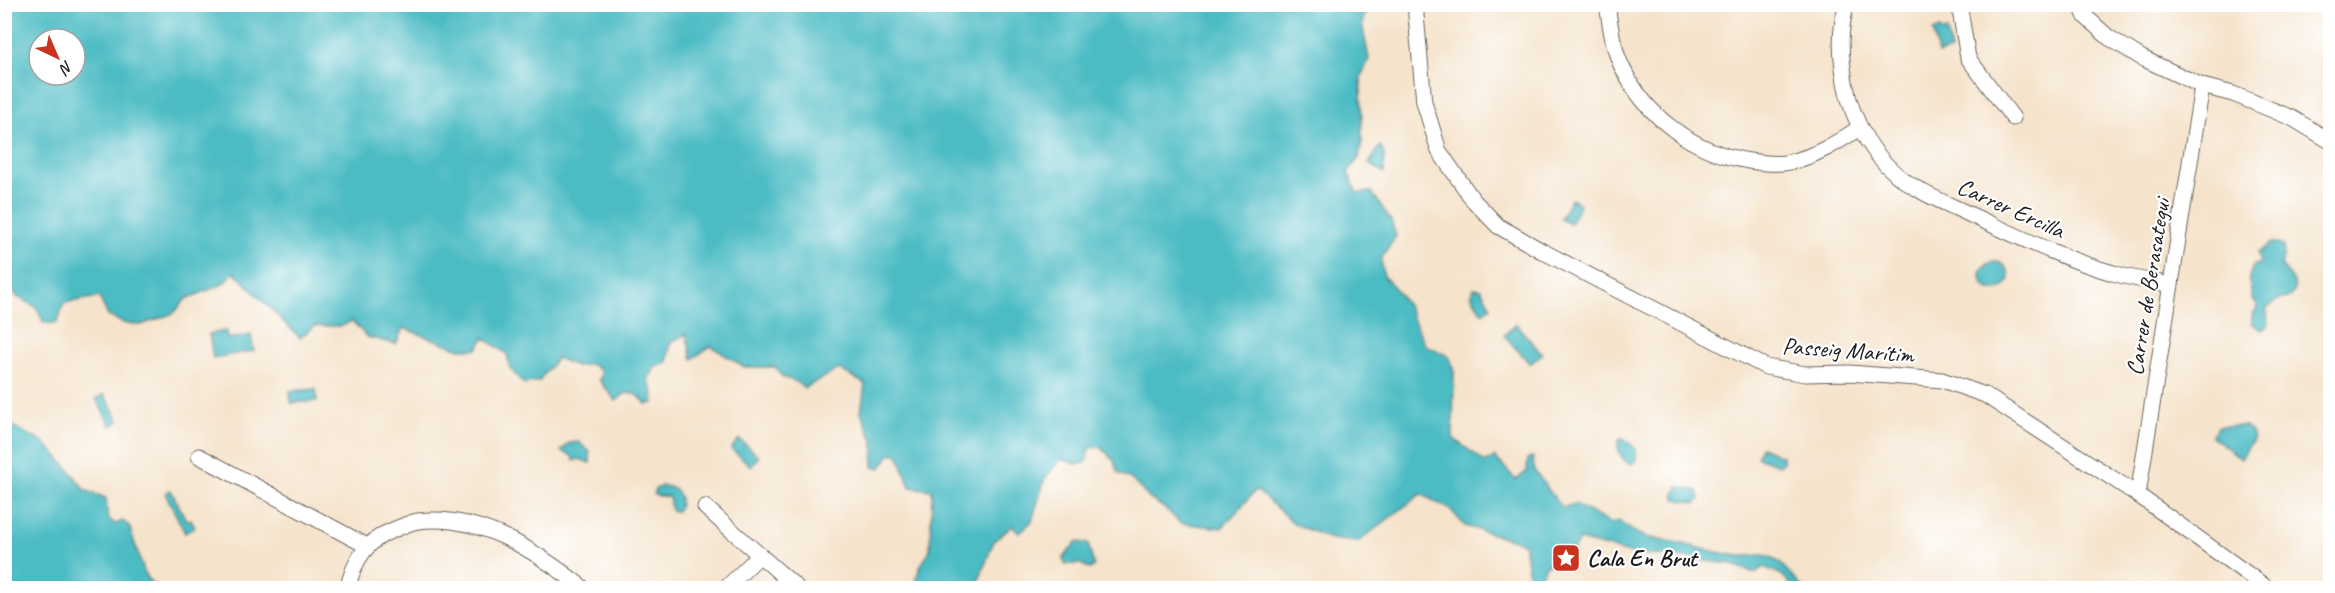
<svg xmlns="http://www.w3.org/2000/svg" width="2335" height="593" font-family="Caveat,sans-serif">
<rect width="100%" height="100%" fill="#fff"/>
<filter id="ink" filterUnits="userSpaceOnUse"><feTurbulence type="fractalNoise" baseFrequency=".0167" numOctaves="2"/><feDisplacementMap in="SourceGraphic" scale="12" xChannelSelector="R" yChannelSelector="G"/><feConvolveMatrix kernelMatrix="1 2 1 2 8 2 1 2 1" color-interpolation-filters="sRGB"/></filter>
<filter id="wash" filterUnits="userSpaceOnUse"><feTurbulence type="fractalNoise" baseFrequency=".008" numOctaves="4" result="noise"/><feDisplacementMap in="SourceGraphic" scale="24" xChannelSelector="R" yChannelSelector="G"/><feGaussianBlur stdDeviation="1.35" result="paint"/><feColorMatrix in="noise" values="0 0 0 0 0 0 0 0 0 0 0 0 0 0 0 0 0 1.4 0 .05"/><feComposite in="paint" operator="in"/></filter>
<g filter="url(#wash)">
<rect width="100%" height="100%" fill="#f5e3cb"/>
<g fill="#4cbbc4" stroke="#346c70" stroke-width="1.5" fill-rule="evenodd">
<path d="M4 5H1367L1362 24 1369 59 1361 77 1362 141 1359 158 1348 172 1357 193 1372 192 1391 221 1396 236 1381 259 1384 277 1395 288 1408 307 1425 345 1449 356 1454 369 1453 438 1485 462 1495 457 1516 480 1527 471 1528 458 1533 457 1534 470 1562 508 1575 504 1611 524 1619 521C1650 546 1658 536 1691 546 1708 550 1724 555 1741 556 1750 557 1760 553 1768 556 1782 561 1792 577 1802 587L1794 588 1782 575 1764 567 1755 573 1730 564 1672 556 1634 554 1579 540C1572 555 1563 562 1546 565L1539 579 1529 577 1524 543 1465 526 1451 510 1421 494 1358 542 1331 539 1295 524 1256 490 1222 528 1180 523 1167 510 1150 499 1131 479 1118 473 1114 461 1101 447 1089 448 1086 463 1077 464 1061 459 1045 478 1032 521 1019 533 1012 526 994 541 976 588H915L919 569 930 549 932 490 910 487 898 454H890L880 469 873 467 874 443 861 412 865 384 839 369 804 388 795 381 782 377 776 367H744L711 346 692 359 686 334 671 342 667 363 656 366 648 380 652 389 654 403 646 404 638 395 626 393 616 401 599 380 602 372 591 364 576 366 557 358 539 381 524 384 510 369 507 354 484 338 477 349H460L403 328 396 344 367 337 352 321 342 326H314L300 338 234 272 223 284 186 299 174 313 141 325 126 324 108 316 99 297 64 303 57 323H44L36 307 17 297 5 279ZM39 39H75V75H39Z"/>
<polygon points="1940,29 1941,32 1947,31 1951,51 1938,54 1933,31"/>
<polygon points="1380,146 1384,153 1384,173 1369,164"/>
<polygon points="1571,199 1580,204 1570,224 1560,219"/>
<path d="M2271 243H2278L2283 246 2284 255 2280 266C2290 276 2300 282 2291 297L2278 300 2266 309 2269 323 2265 328 2261 330 2252 323V315L2257 309 2256 302 2252 300 2249 277 2253 266 2260 263 2258 253Z"/>
<circle cx="1995" cy="276" r="14"/>
<polygon points="1474,288 1481,289 1491,307 1482,313 1471,295"/>
<polygon points="1516,324 1542,354 1530,364 1504,335"/>
<polygon points="226,331 227,339 251,335 254,351 213,358 209,334"/>
<polygon points="316,389 317,401 291,403 290,391"/>
<polygon points="104,394 119,421 111,426 96,399"/>
<polygon points="5,418 14,427 45,443 68,468 85,490 106,498 108,518 115,524 123,521 129,526 144,571 154,588 5,588"/>
<polygon points="2219,426 2245,426 2251,430 2253,440 2241,458 2211,436"/>
<path d="M1624 438 1636 449V461L1631 464C1622 462 1617 450 1618 441Z"/>
<polygon points="739,439 759,456 751,466 731,449"/>
<polygon points="579,442 590,452 590,463 579,459 574,461 572,456 561,451 569,443"/>
<polygon points="1761,447 1782,456 1783,462 1779,465 1757,457"/>
<path d="M662 486C677 486 684 497 678 510L674 512 671 510 669 497 654 495V490Z"/>
<polygon points="1678,487 1698,491 1700,499 1696,503 1675,499 1675,494"/>
<polygon points="171,490 186,520 191,519 195,527 185,533 165,493"/>
<polygon points="1076,542 1088,543 1094,566 1090,569 1081,564 1066,564 1063,559"/>
</g>
</g>
<g filter="url(#ink)">
<g fill="none" stroke-linecap="round" stroke-linejoin="round">
<g stroke="#686259" stroke-width="17">
<g id="street">
<polyline points="1415,4 1424,102 1439,151 1473,200 1498,226 1542,251 1766,367 1805,374 1849,373 1942,380 1985,395 2138,495 2267,588"/>
<path d="M1607 4C1610 24 1613 49 1622 67 1646 117 1693 152 1749 161 1762 163 1777 165 1790 162 1816 156 1837 143 1859 128"/>
<path d="M1847 4C1840 25 1840 47 1843 68 1847 108 1865 148 1897 175 1919 193 1948 204 1973 216 2019 237 2064 259 2113 273 2132 279 2152 281 2171 285"/>
<polyline points="1959,4 1968,58 2013,118"/>
<polyline points="2080,4 2086,17 2108,37 2142,58 2202,86 2233,94 2292,118 2330,141"/>
<polyline points="199,456 367,546"/>
<polyline points="2138,495 2202,86"/>
<polyline points="705,507 796,587"/>
<path d="M348 588C353 562 367 540 393 530 401 527 410 522 418 521 480 513 537 552 583 588"/>
<polyline points="726,588 760,555"/>
</g>
</g>
<use href="#street" stroke="#fff" stroke-width="15"/>
</g>
</g>
<defs>
<g id="sight-square" transform="scale(1.5)"><rect x="-9" y="-9" width="18" height="18" rx="4" fill="#c8321e" stroke="#fff"/><path d="M0-6L1.8-2.2L6-1.7L2.9 1.2L3.7 5.4L0 3.3L-3.7 5.4L-2.9 1.2L-6-1.7L-1.8-2.2Z" fill="#fff"/></g>
</defs>
<g fill-rule="evenodd">
<use href="#sight-square" x="1566" y="558"/>
</g>
<g text-anchor="middle" stroke-width="4.5" stroke-linejoin="round" paint-order="stroke">
<g font-size="24" fill="#1c1c1c" stroke="#fff">
<text transform="translate(2011 208) rotate(24)" y="8">Carrer Ercilla</text>
<text transform="translate(2148 287) rotate(-81)" y="8">Carrer de Berasategui</text>
<text transform="translate(1848 350) rotate(4)" y="8">Passeig Marítim</text>
</g>
<g font-size="24" font-weight="bold" fill="#1c1c1c" stroke="#fff" text-anchor="start">
<text x="1587" y="566">Cala En Brut</text>
</g>
</g>
<rect width="2335" height="593" fill="none" stroke="#fff" stroke-width="24"/>
<g transform="translate(57 57) rotate(136)"><circle r="28" fill="#ffffff" stroke="#a4a4a4" stroke-width="1.5"/>
<path d="M0-4.5L10 22L0 15L-10 22Z" fill="#c8321e"/>
<text y="-9" font-size="16" font-weight="bold" text-anchor="middle" fill="#1c1c1c">N</text>
</g>
</svg>
